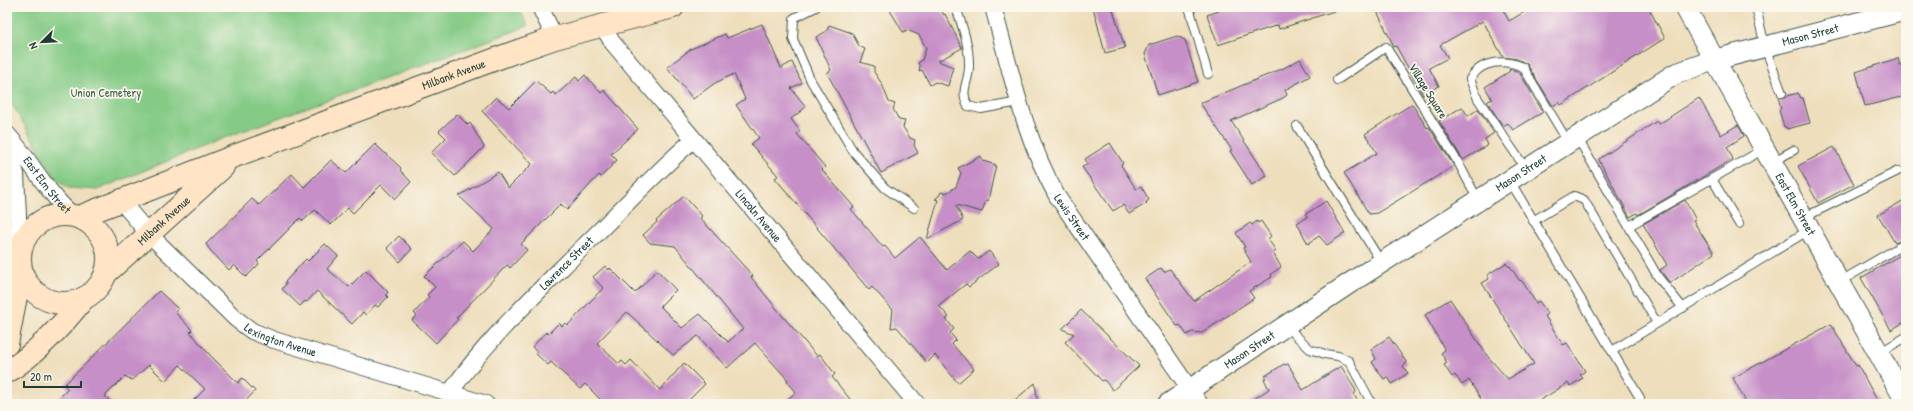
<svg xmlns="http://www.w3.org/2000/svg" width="1913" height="411" font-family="'Patrick Hand',sans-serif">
<rect width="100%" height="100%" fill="#fbf7ec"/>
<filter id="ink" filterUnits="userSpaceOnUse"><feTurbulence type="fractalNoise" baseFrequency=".025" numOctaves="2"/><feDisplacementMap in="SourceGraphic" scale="8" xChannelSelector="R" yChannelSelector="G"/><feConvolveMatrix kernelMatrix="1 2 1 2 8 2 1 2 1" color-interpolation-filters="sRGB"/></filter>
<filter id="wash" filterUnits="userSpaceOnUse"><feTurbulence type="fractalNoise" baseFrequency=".012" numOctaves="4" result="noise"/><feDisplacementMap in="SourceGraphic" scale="16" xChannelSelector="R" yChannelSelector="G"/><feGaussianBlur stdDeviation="0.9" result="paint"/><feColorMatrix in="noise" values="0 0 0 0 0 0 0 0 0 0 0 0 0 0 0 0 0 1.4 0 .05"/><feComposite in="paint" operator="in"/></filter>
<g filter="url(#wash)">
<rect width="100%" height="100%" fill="#eedebc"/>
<polygon fill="#85cb86" stroke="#52845d" points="7,7 518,7 528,26 221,139 97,190 68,188 55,177 7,96"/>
<g id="blocks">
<g fill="#c68fc7">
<polygon points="888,7 939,7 944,15 945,14 962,48 938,61 953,67 948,86 935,82 930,85 922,70 919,71 920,67 918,63 922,60 926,48 919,35 907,30 903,32"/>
<polygon points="1093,7 1112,7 1125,48 1105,53"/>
<polygon points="1218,7 1337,7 1337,10 1279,29 1278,25 1218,45 1207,15 1219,11"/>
<polygon points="1375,7 1509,7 1503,10 1509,21 1533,7 1648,7 1665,38 1561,105 1559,102 1553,106 1527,64 1517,59 1503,57 1483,21 1440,45 1448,58 1429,68 1439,86 1423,95 1396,46 1394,47"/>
<polygon points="762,24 781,68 792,62 802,83 791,88 806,107 791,119 800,131 797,134 825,167 822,170 854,207 851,209 883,247 885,246 895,258 920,237 947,270 970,251 978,259 989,251 999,264 969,287 966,284 939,306 949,317 946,319 954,329 950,333 956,340 952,344 974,369 958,383 935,355 927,363 897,327 891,328 893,310 872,287 869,290 775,178 778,176 751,144 759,138 736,105 745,99 734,74 715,83 693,99 667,67 691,49 725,34 727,38"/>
<polygon points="829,25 852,33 859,46 865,49 860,62 874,66 874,72 882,84 889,102 895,104 893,109 899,120 905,121 903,127 910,138 915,140 914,145 918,153 881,173 827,73 831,70 816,37 827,31"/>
<polygon points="1177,36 1185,40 1198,82 1158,95 1145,54 1149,45"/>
<polygon points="1898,58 1900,65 1906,64 1906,96 1865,106 1856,72"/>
<polygon points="1300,59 1310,76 1285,90 1287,95 1283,98 1231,121 1267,176 1252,185 1230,151 1232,150 1200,103 1284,68"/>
<polygon points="1509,69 1519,72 1543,112 1513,130 1508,123 1503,126 1487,102 1492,99 1485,87 1510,71"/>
<polygon points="585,75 601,93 604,90 638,129 611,154 617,160 601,177 599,175 567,210 561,204 521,244 527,250 510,268 507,265 456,318 458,319 436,343 412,320 417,316 414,313 429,297 427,295 435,287 424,276 463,241 473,251 494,229 459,196 498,172 508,188 532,164 482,111 496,97 509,108 536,81 551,94 553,92 556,95 576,77 579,81"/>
<polygon points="1798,93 1801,98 1803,98 1810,123 1787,129 1786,127 1784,127 1779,110 1781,109 1779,100 1780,98"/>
<polygon points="1699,98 1721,135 1738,125 1744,136 1727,147 1733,159 1638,215 1637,213 1630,217 1600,162 1599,159 1657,121 1659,124"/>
<polygon points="1412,104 1427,128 1429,127 1454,166 1377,213 1369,214 1344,173 1377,153 1365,134"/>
<polygon points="1462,107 1468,116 1478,109 1494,133 1485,139 1488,145 1463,160 1439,121"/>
<polygon points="457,114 468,125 470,123 484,147 455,176 431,153 446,138 439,131"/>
<polygon points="1110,143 1123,163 1121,165 1136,189 1141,186 1149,200 1146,202 1147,203 1129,214 1123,205 1113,211 1082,167 1088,164 1085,159"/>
<polygon points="375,144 401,168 400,170 411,182 395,199 381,185 353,213 348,208 331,225 315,210 303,221 300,218 257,261 259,264 246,277 234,265 229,270 210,250 206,244 252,199 259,205 292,174 304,187 331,160 346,173"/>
<polygon points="1834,147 1854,184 1818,203 1798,166"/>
<polygon points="981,156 983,161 996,165 988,201 986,200 982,212 956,205 963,220 927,239 938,200 935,199 939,196 941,192 946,193 956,187 961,173 958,168"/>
<polygon points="684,196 702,216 700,218 753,276 751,277 780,313 817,356 820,354 835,374 832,377 854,404 782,404 796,392 787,381 788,380 755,343 727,368 698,336 673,355 627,312 597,343 619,364 622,361 626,365 631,360 660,390 684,363 705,384 685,404 605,404 585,384 580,389 551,362 548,365 536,354 537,352 532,347 546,332 548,334 559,323 562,326 565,323 568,325 603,288 593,277 605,266 609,270 610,268 635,293 657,270 676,290 660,306 682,328 700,314 728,342 743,329 675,246 650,243 643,235 657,222 656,221"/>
<polygon points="1906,199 1906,238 1895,243 1878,215"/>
<polygon points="1685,200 1696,220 1693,221 1714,253 1670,283 1660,270 1667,265 1643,224"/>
<polygon points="1326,201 1345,233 1327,245 1319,236 1308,244 1297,223 1307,217 1306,214"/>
<polygon points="1257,221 1258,223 1261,221 1271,236 1268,239 1276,251 1273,253 1281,267 1271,274 1272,277 1249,291 1254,298 1202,333 1192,332 1187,335 1180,325 1177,326 1145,279 1161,268 1164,272 1170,269 1194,301 1251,262 1243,248 1245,247 1236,233 1250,223 1252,225"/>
<polygon points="399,236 412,249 400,262 387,248"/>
<polygon points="325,244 338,256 327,269 349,287 366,270 388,292 386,295 388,297 378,307 375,305 366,315 363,312 352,324 317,291 307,302 305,301 300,306 282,289 286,284 285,282 306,259 308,261"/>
<polygon points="1906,249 1906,321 1891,330 1861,278 1902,254 1901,252"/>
<polygon points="1506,263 1509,267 1510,266 1519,280 1522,281 1536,303 1539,301 1548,314 1545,316 1563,345 1567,343 1585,371 1580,375 1583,378 1570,386 1568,383 1534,404 1484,404 1469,380 1462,385 1455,375 1452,377 1444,365 1447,363 1441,353 1445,350 1425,315 1450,299 1488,357 1508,379 1534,364 1482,283 1489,279 1487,275"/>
<polygon points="159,291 178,309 175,312 192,330 190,332 210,355 238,383 242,378 255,391 243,404 190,404 205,389 180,365 165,381 149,365 132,380 125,376 105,396 113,404 53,404 68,389 64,385"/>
<polygon points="1081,310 1139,366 1113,390 1104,380 1102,381 1065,342 1074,334 1062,329"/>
<polygon points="1831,324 1856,366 1858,365 1879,404 1747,404 1733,378"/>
<polygon points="1389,337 1407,363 1403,366 1408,373 1392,384 1388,377 1384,379 1383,378 1372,362 1376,359 1371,349"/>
<polygon points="1284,364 1285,365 1288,364 1303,390 1341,366 1356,391 1354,395 1360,404 1246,404 1269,389 1264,379 1266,378 1265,376"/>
<polygon points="1035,383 1038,404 1010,404"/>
</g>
</g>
</g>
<g filter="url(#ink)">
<use href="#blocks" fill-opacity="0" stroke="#3e5548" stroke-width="1"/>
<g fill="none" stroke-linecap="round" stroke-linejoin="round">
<g stroke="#3e5548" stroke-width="10">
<g id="service">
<polyline points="816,7 794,18 793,39 811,81 853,151 885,188 914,208"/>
<path d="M956 7C962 26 969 44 969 64 970 81 959 90 968 106L981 109 1019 102"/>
<polyline points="1189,7 1208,74"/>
<polyline points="1756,7 1765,47 1782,93"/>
<polyline points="1337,80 1386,47 1459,164 1478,200"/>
<polyline points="1297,126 1381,262"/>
<polyline points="1577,137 1658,277 1683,308"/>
<polyline points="1772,162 1794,150"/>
<path d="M1526 169 1478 99 1470 79C1481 60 1504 59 1523 67L1568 142"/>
<polyline points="1712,179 1739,224"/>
<polyline points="1510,181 1640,398"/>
<polyline points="1803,218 1898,171"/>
<polyline points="1533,221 1574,196 1584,200 1657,323"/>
<polyline points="1629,226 1764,149"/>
<polyline points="7,246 21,251"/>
<polyline points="1839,282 1906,243"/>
<polyline points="1287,327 1310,349 1325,354 1338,356 1349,361 1372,404"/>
<polyline points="1612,351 1809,230"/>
<polyline points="1879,353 1906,337"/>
</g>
</g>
<g stroke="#3e5548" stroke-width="18">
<g id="minor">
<polyline points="540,7 555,38"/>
<path id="s1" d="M993 7C1011 71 1024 137 1057 196L1200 404"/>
<path id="s2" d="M602 25 612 42 917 404"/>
<path id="s3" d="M7 134C31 160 46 193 74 216"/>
<polyline points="7,139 16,174 19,236 22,245"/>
<path id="s4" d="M119 203 126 207 148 233 236 319 252 331 274 340 486 404"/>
<path id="s5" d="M449 394C487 339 537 293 584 246 620 211 655 173 693 140"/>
</g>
</g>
<g stroke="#3e5548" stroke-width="22">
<g id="tertiary">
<path id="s6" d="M1685 7 1906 402"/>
<path id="s7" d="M1168 404 1350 283 1675 74 1714 60 1906 10"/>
</g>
</g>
<g stroke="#3e5548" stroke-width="24">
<g id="secondary">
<circle cx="64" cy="259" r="44"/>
<path id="s8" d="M79 217 240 154 512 53 555 38 673 7"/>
<path id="s9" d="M106 273 223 167"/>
<polyline points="7,344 21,270"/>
<path d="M7 372C37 353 62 326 84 298"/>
</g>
</g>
<use href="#service" stroke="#fff" stroke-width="8"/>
<use href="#minor" stroke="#fff" stroke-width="16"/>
<use href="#tertiary" stroke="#fff" stroke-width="20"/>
<use href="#secondary" stroke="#ffe4c6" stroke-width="22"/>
</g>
</g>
<g text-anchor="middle" stroke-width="3.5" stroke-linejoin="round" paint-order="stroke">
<g font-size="12" fill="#1f3d34" stroke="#fbf7ec">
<text dy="4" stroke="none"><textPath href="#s7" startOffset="746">Mason Street</textPath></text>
<text dy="4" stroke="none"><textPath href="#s8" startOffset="401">Milbank Avenue</textPath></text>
<text transform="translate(1428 91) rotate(58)" y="4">Village Square</text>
<text dy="4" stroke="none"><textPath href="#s7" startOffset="422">Mason Street</textPath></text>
<text dy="4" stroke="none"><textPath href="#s3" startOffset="65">East Elm Street</textPath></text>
<text dy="4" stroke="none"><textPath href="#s6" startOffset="226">East Elm Street</textPath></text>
<text dy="4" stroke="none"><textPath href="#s2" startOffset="247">Lincoln Avenue</textPath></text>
<text dy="4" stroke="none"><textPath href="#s1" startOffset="226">Lewis Street</textPath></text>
<text dy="4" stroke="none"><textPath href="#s9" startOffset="78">Milbank Avenue</textPath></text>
<text dy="4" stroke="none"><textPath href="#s5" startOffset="176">Lawrence Street</textPath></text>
<text dy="4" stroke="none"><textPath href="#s4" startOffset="215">Lexington Avenue</textPath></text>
<text dy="4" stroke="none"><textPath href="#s7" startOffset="98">Mason Street</textPath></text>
</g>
<g font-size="12" fill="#386048" stroke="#fbf7ec">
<text x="106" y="97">Union Cemetery</text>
</g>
</g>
<rect width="1913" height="411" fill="none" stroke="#fbf7ec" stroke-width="24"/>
<g transform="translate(42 42) rotate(246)" stroke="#fbf7ec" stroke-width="3" paint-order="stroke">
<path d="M0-3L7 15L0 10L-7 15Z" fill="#1f3d34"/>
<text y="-6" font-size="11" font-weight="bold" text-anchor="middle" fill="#1f3d34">N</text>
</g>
<path d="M24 381v6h57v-6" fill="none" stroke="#1f3d34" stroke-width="2"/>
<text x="30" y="381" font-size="12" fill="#1f3d34" stroke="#fbf7ec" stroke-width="3" paint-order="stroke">20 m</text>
</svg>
